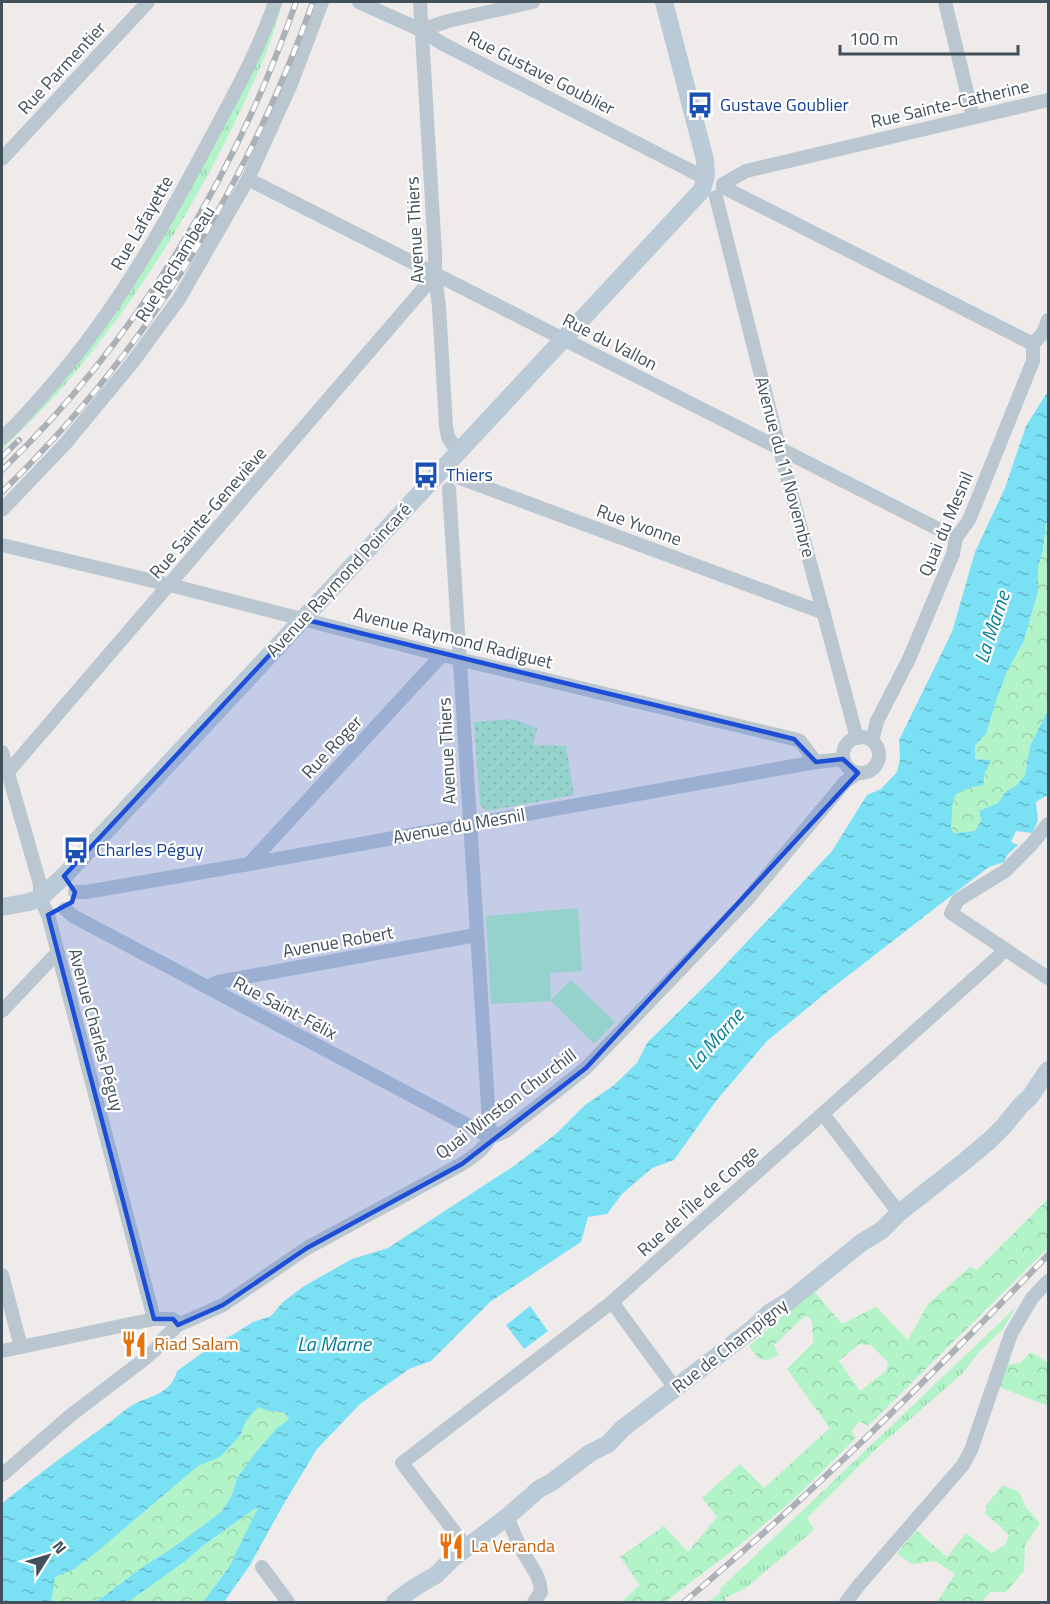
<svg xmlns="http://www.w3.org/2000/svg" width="1050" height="1604" font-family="'Titillium Web',sans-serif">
<defs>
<pattern id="grass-tufts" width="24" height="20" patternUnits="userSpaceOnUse" patternTransform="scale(1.5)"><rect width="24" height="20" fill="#b2f3c8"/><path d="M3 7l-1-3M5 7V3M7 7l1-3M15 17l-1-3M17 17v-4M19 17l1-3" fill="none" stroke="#9ad2ae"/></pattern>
<pattern id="forest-crowns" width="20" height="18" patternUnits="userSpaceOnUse" patternTransform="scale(1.5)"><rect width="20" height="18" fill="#b2f3c8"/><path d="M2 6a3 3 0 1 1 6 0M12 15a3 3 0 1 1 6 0" fill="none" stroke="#9ad2ae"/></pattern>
<pattern id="garden-dots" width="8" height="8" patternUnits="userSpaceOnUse" patternTransform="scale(1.5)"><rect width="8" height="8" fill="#b2f3c8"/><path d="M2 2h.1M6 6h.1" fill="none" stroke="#9ad2ae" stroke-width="1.8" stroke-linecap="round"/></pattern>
<pattern id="water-ripples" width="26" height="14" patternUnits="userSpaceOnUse" patternTransform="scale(1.5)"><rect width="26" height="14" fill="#7ae1f5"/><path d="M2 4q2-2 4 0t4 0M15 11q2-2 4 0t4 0" fill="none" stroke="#66b9c9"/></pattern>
</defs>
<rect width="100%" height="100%" fill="#efebeb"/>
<g fill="url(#grass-tufts)">
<path d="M280 2H283C277 20 272 40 264 58 216 171 153 279 74 374 52 401 26 425 2 450V447L26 423 120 303Z"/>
<polygon points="1016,1307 1003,1329 978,1353 964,1372 876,1449 807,1518 814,1530 746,1588 725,1598 726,1602 707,1602 721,1592 720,1589"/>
</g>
<g fill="url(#forest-crowns)" fill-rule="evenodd">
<path d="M1048 522V710L1030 746 1025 775 1016 786 1006 791 998 803 979 811 981 821 976 831 954 833 951 829C952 821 951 812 952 804 954 790 973 784 985 779V773L991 760 975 759V745L986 734 995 704 1008 669 1023 643 1038 592V567L1043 550 1046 524Z"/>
<path d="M1048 1199V1248L868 1426 860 1421 851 1431 856 1438 794 1499 741 1544 665 1602H621L640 1585 620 1557 664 1526 688 1552 717 1517 702 1498 740 1464 764 1488 830 1428 787 1369 813 1343 812 1321 806 1315 774 1345 779 1355 768 1360 759 1359 749 1346 813 1290 842 1324 876 1307 908 1340 928 1304 970 1267 977 1270ZM859 1344 871 1345 888 1362 886 1371 860 1391 839 1361Z"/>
<polygon points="1031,1352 1048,1363 1048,1406 997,1386 1007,1365 1020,1363"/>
<polygon points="258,1406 269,1411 285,1412 289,1419 277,1428 237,1478 232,1495 221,1512 174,1547 144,1566 96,1602 51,1602 54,1577 74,1569 98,1551 198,1466 220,1456 240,1436 246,1421"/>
<polygon points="1003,1485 1019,1492 1026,1508 1040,1523 1025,1545 1024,1571 1006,1592 990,1592 981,1602 937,1602 955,1574 936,1561 912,1564 897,1554 916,1530 947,1557 966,1533 992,1553 1005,1545 1009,1535 985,1513 987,1504"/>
<polygon points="254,1508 259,1508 229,1567 203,1602 128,1602 184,1562 204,1545"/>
</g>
<polygon fill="#b2f3c8" points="578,908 582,971 550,973 551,1000 571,980 615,1022 594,1044 551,1001 491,1004 486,916"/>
<polygon fill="url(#garden-dots)" points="512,719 537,728 533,745 566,746 574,795 487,811 480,805 474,722"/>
<g fill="url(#water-ripples)">
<path d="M1048 391V522L1046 524 1043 550 1038 567V592L1023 643 1008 669 995 704 986 734 975 745V759L991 760 985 773 983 785C946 793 955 795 951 829L954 833 975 831 981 821 979 811 998 803 1006 791 1016 786 1025 775 1030 746 1048 710V795L1036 802 1038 821 1032 833 1016 831 1011 842 1018 845 1007 855 1004 862 989 867 943 902 827 992 767 1041 716 1101 674 1160 652 1168 622 1194 607 1214 588 1217 581 1242 490 1302 431 1361 409 1369 360 1404 317 1449 282 1507 250 1565 224 1602H203L229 1567 258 1508 254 1509 204 1545 184 1562 128 1602H96L144 1566 174 1547 221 1512 232 1495 237 1478 256 1452 277 1428 289 1419 284 1412 269 1411 258 1407 246 1421 240 1436 220 1457 198 1466 98 1551 74 1569 55 1577 51 1602H2V1504L6 1500C39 1474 72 1449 106 1425 116 1418 125 1409 136 1403 154 1395 171 1393 177 1371L216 1343 234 1334 253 1322 271 1316 283 1302 304 1286 352 1259 388 1248 483 1186 514 1166 557 1133 585 1105 613 1086 637 1063 647 1043 713 978 832 851 867 795 881 789 897 772 900 759 899 740 952 632 975 552 1005 488 1026 426Z"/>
<polygon points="530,1306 548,1331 524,1349 506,1325"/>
</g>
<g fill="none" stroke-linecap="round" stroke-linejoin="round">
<g stroke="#bac7d0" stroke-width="14">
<polyline points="359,2 421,30 443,44 705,178"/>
<polyline points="420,2 435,252 435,275 439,307 446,426 448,437 458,452"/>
<polyline points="945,2 973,117"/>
<polyline points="421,30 448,21 533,2"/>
<polyline points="2,159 148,2"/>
<polyline points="248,179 956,538"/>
<polyline points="723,184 746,171 1048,100"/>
<polyline points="723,187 1033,344"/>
<polyline points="716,197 779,447 857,738"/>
<path d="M2 438C21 421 37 402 54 382 117 309 164 226 209 141 233 96 259 50 275 2"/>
<polyline points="447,464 460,478 468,481 824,613"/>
<polyline points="2,510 65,444 132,363 179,299 248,179 291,84 322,2"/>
<polyline points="2,545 170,585 442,655 794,739 800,741 816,762"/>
<circle cx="861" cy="755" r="18"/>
<polyline points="872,741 877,721 909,659 953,554 956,538 969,520 1033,361 1033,344 1043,333 1048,320"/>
<polyline points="2,752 40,884 40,898 48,915 154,1319"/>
<polyline points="7,773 435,275"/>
<polyline points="1048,824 1031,845 1005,871 958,900 951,913 1048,978"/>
<polyline points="249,864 442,655"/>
<polyline points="75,892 86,892 249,864 816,762 843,759"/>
<polyline points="65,909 73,916 490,1137"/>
<polyline points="207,987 218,982 476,935"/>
<polyline points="2,1011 57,953"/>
<polyline points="823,1114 899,1213"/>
<polyline points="490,1137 497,1135 506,1131 586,1068 745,902 845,782 858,773"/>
<polyline points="2,1275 21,1347"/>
<polyline points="612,1302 675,1388"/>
<polyline points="2,1351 154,1319 173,1319 178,1325"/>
<path d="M2 1475 71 1415 142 1361 156 1349 161 1341 178 1325 223 1305 307 1248 462 1164C474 1156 484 1150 490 1137L449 489"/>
<path d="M507 1517C513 1530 518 1545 526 1557 533 1569 540 1577 541 1592L534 1602"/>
<polyline points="467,1548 402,1463 612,1302 998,957 1004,949"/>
<polyline points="262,1567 288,1602"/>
<polyline points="846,1602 859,1585 963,1465 971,1450 1011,1334 1032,1298 1048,1281"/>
</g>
<g stroke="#bbcad7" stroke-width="18">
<polyline points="2,907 29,902 40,898 64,876 702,190 706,175 705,160 664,2"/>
<polyline points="395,1602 415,1587 436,1575 453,1558 507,1517 539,1489 552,1482 590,1453 608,1444 622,1429 751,1330 769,1313 789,1301 861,1243 882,1230 899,1213 965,1161 990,1140 1004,1126 1021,1105 1030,1097 1048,1070"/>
</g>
<g stroke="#acb1b7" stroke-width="6">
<g id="rail">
<polyline points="2,457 19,440"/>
<path d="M2 470C135 342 236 176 296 2"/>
<path d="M2 492C146 352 245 190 313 2"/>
<path d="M684 1602C813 1494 932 1375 1048 1255"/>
</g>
</g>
<use href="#rail" stroke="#fff" stroke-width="4" stroke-dasharray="11" stroke-linecap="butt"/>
</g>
<path fill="#1d4ed8" fill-opacity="0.2" stroke="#1d4ed8" stroke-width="4.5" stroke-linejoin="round" d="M303 619 794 739 816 762 843 759 858 773 586 1068 462 1164 307 1248 223 1305 178 1325 173 1319H154L48 915 72 902 75 892 64 876Z"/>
<defs>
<g id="bus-bare" transform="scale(2.07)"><path d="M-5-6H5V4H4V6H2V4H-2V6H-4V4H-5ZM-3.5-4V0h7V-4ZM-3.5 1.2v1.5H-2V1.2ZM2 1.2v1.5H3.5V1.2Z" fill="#1a4fb4" stroke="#fff" stroke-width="2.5" paint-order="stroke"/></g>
<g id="restaurant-bare" transform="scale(2.07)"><path d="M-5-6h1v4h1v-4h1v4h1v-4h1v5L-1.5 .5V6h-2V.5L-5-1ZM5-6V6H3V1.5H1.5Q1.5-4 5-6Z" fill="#e8710a" stroke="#fff" stroke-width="2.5" paint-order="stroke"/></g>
</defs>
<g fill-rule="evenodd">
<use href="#bus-bare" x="700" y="105"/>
<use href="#bus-bare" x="426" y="475"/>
<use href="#bus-bare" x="76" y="850"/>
<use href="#restaurant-bare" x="134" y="1344"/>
<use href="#restaurant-bare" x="451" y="1546"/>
</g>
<g text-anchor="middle" stroke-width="4.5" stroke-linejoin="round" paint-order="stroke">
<g font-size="18" fill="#42505a" stroke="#fff">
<text transform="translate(62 68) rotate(-47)" y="6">Rue Parmentier</text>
<text transform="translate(541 73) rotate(27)" y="6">Rue Gustave Goublier</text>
<text transform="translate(950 104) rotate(-13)" y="6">Rue Sainte-Catherine</text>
<text transform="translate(142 223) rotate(-60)" y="6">Rue Lafayette</text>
<text transform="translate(415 230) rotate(-93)" y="6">Avenue Thiers</text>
<text transform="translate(175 264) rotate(-58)" y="6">Rue Rochambeau</text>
<text transform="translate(610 342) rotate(27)" y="6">Rue du Vallon</text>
<text transform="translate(785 467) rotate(75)" y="6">Avenue du 11 Novembre</text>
<text transform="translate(208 513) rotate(-49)" y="6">Rue Sainte-Geneviève</text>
<text transform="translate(946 524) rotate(-67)" y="6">Quai du Mesnil</text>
<text transform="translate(639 525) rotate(20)" y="6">Rue Yvonne</text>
<text transform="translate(339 580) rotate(-47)" y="6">Avenue Raymond Poincaré</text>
<text transform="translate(453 638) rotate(14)" y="6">Avenue Raymond Radiguet</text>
<text transform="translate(332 747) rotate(-47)" y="6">Rue Roger</text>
<text transform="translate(447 751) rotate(-93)" y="6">Avenue Thiers</text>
<text transform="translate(459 826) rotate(-10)" y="6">Avenue du Mesnil</text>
<text transform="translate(338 942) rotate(-10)" y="6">Avenue Robert</text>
<text transform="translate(285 1008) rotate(28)" y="6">Rue Saint-Félix</text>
<text transform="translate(96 1030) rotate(75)" y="6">Avenue Charles Péguy</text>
<text transform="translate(506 1104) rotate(-37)" y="6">Quai Winston Churchill</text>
<text transform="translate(698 1201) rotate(-42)" y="6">Rue de l'Île de Conge</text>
<text transform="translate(730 1346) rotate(-38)" y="6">Rue de Champigny</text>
</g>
<g font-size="18" fill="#164399" stroke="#fff" text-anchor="start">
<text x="720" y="111">Gustave Goublier</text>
<text x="446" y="481">Thiers</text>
<text x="96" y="856">Charles Péguy</text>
</g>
<g font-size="18" fill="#c56008" stroke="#fff" text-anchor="start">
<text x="154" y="1350">Riad Salam</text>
<text x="471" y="1552">La Veranda</text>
</g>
<g font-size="20" font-style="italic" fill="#037f97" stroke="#fff">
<text transform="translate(992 627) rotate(-72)" y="7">La Marne</text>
<text transform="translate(715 1039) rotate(-48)" y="7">La Marne</text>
<text x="334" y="1351">La Marne</text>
</g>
</g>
<rect width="1050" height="1604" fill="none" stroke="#42505a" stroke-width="6"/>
<g transform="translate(48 1556) rotate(53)" stroke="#ffffff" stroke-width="4.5" paint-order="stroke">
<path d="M0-4.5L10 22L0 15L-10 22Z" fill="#42505a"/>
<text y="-9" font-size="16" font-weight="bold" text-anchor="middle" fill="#42505a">N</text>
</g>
<path d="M840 45v9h178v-9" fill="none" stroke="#42505a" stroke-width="3"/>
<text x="849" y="45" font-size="18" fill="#42505a" stroke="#ffffff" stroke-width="4.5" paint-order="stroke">100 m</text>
</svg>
